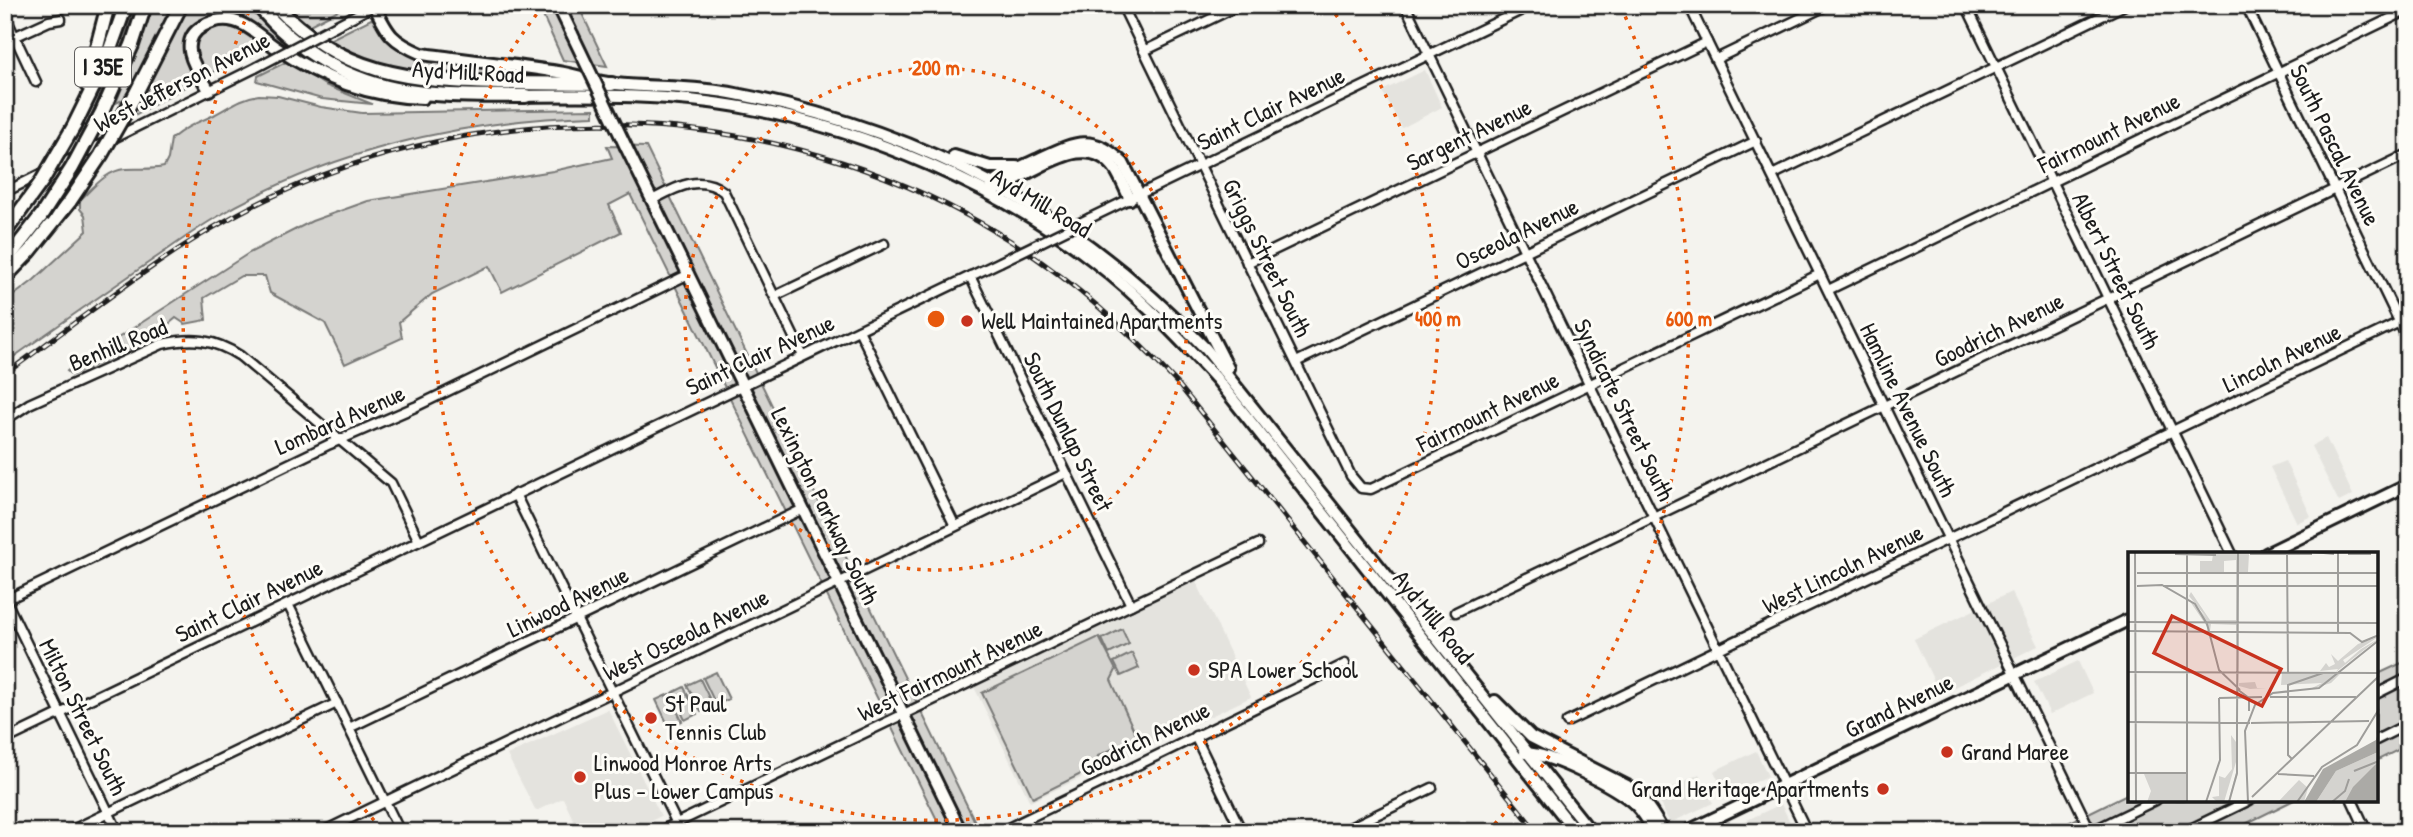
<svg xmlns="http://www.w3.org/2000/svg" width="2413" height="837" font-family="'Patrick Hand',sans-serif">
<rect width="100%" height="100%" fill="#f4f3ee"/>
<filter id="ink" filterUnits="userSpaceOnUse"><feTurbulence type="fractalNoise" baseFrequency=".0143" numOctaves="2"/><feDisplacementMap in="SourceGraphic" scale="14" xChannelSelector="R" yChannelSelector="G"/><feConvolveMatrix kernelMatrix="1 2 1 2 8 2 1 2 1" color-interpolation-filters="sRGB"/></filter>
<g filter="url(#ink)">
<g fill="#e4e3de">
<polygon points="1425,70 1442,107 1402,128 1382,91"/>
<polygon points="2326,438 2353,495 2339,502 2311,446"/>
<polygon points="2285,461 2311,516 2297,523 2270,467"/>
<polygon points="1196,581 1251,697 1030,802 974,687"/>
<polygon points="2011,592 2038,646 1940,694 1914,639"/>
<polygon points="2078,661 2093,693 2050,714 2034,682"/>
<polygon points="608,709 661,816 628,832 579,832 563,798 536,811 507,755"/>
<polygon points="1756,751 1768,776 1726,796 1714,771"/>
<polygon points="1699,774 1713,803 1670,823 1656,796"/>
<polygon points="1781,804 1795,832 1723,832 1726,830"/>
</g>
<g fill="#d4d3cf" stroke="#787876" stroke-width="2">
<polygon points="132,5 136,5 117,59 91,116 86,119 114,58"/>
<polygon points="154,5 174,5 129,97 116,103"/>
<polygon points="187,5 253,5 285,38 274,43 250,25 212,17 199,21 188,31 183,45 185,59 199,79 131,117 130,114"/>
<polygon points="282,5 348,5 304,28"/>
<polygon points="538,5 578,5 607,66 563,60"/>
<polygon points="371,19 375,20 390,41 415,57 560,78 444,77 389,71 325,42"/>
<polygon points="221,25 243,31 266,47 249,57 208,74 196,60 193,45 201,30"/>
<polygon points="317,46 375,74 406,82 445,86 586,89 588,93 491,92 387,85 310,50"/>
<polygon points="288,61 325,85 372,104 322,99 257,81 258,76"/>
<path d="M259 95 278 96 321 107 362 113 594 109V116C460 120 325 151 210 221 189 234 169 249 148 263 100 296 53 329 5 363V302L34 280 87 231 85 215 80 209V200C92 189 107 170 125 169 139 168 151 170 164 167L168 159 171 139C188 125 195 124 214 115 231 106 240 98 259 95Z"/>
<polygon points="607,146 646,147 980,832 943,832 630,194 609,205 621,232 502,292 489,266 432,294 399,322 402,338 345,364 325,323 270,293 265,276 241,276 204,298 206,320 185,324 176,318 164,328 163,335 72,375 67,371 249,253 312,221 368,201 553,171 612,158"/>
<polygon points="1122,629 1129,644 1109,654 1102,639"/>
<polygon points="1099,637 1116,670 1111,680 1137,737 1098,756 1095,767 1033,798 982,693"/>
<polygon points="1132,653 1139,668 1121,676 1114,662"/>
<polygon points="2408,660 2408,745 2376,761 2376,675"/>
<polygon points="716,672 729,699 716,705 703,678"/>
<polygon points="700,679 713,706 701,712 687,685"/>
<polygon points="684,687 697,714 685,720 672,693"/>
<polygon points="669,694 682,721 669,727 656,700"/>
<polygon points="2129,793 2130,800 2294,800 2229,832 2050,832"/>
</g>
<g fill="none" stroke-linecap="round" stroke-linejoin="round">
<g stroke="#1c1c1c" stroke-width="13">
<g id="minor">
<polyline points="1122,5 1351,476 1361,488 1371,489 1820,274"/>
<polyline points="1405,5 1807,832"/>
<polyline points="1689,5 2091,832"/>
<polyline points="1966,5 2232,554"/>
<polyline points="2246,5 2408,340"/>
<polyline points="5,16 36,82"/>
<polyline points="352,17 375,5"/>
<polyline points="5,41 49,21 61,19"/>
<polyline points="1144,51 1240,5"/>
<polyline points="1716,59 1828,5"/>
<polyline points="1772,175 2125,5"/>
<polyline points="5,192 255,68"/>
<path d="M652 200C675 188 700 173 724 192L803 356"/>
<polyline points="1090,218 1532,5"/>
<polyline points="1247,263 1707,42"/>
<polyline points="970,276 1131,605"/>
<polyline points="1828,290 2408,10"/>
<polyline points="775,296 884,244"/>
<polyline points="859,330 955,526"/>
<polyline points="1296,362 1756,141"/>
<path d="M5 420 29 404 162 344C192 337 214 339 240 356L391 483 419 541"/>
<polyline points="515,494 681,832"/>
<polyline points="5,599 118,832"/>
<polyline points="6,600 330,444 415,407 689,274"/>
<polyline points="288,604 400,832"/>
<polyline points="1456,612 2408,154"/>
<polyline points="2376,694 2408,678"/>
<polyline points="1567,722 2408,318"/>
<polyline points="349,728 803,509"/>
<polyline points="1195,736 1242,832"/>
<polyline points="5,740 1000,262"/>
<polyline points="2376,740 2408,724"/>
<polyline points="2352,800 2367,832"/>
<polyline points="68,832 337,703"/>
<polyline points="322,832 1066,473"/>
<polyline points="658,832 1258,544"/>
<polyline points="1000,832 1345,664"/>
<polyline points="1341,832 1432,788"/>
<polyline points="2090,832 2156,800"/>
<polyline points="2184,832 2250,800"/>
</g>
</g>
<g stroke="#1c1c1c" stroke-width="16">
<g id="major">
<path d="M374 5C388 35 392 41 422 54 467 60 513 65 558 72 577 75 596 82 615 84 655 88 696 86 736 94 926 131 1071 210 1206 349L1591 832"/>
<polyline points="558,5 572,34"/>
<path d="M209 90C198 72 175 42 203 26 212 21 223 18 234 21 250 25 264 40 278 49 323 79 369 97 423 98"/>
<path d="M520 96C595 95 673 94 747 108 866 130 998 186 1094 261 1139 296 1178 337 1216 378L1576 832"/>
<polyline points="626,147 961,832"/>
<polyline points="954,156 990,167 1016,167"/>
<path d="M991 186C1001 174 1019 168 1034 161 1070 145 1090 130 1123 163L1228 368"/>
<path d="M996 189C1007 183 1019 178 1031 171 1057 158 1092 137 1115 169 1121 178 1125 189 1130 199"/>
<polyline points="2266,554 2408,485"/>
<path d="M1495 701 1531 737 1627 786C1644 799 1653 813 1663 832"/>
<path d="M1525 753C1552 754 1615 786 1635 804 1643 812 1649 822 1654 832"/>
<polyline points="1686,832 2130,619"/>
</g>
</g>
<g stroke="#1c1c1c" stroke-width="18">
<g id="highway">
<path d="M258 5C296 51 349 82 408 91 446 97 487 95 526 96"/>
<path d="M275 5C341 75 409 81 500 83 537 83 574 84 612 84"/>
<polyline points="87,85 108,5"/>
<polyline points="134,97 181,5"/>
<polyline points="102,112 132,45 145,5"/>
<polyline points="74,126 105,63 126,5"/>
<polyline points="5,262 41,216"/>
<polyline points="5,277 30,251 70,201"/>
</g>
</g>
<use href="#minor" stroke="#fdfcf7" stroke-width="8"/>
<use href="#major" stroke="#fdfcf7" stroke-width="10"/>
<use href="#highway" stroke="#fdfcf7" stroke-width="12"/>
<g stroke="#1c1c1c" stroke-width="5">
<path id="rail" d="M5 374C89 314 170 246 263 201 484 94 752 99 968 216 1048 259 1117 318 1178 384L1537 832"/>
</g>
<use href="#rail" stroke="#fdfcf7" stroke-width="2.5" stroke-dasharray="8" stroke-linecap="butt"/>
<g stroke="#1c1c1c" stroke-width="13" stroke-linecap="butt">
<g id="minor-bridge">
<polyline points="255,68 352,17"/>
<polyline points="1000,262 1090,218"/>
</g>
</g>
<g stroke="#1c1c1c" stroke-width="16" stroke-linecap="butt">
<polyline id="major-bridge" points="572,34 626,147"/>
</g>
<g stroke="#1c1c1c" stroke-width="18" stroke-linecap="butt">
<g id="highway-bridge">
<polyline points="70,201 101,155 134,97"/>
<polyline points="41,216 72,168 102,112"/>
<polyline points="5,232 42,181 74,126"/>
</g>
</g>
<use href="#minor-bridge" stroke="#fdfcf7" stroke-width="8"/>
<use href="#major-bridge" stroke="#fdfcf7" stroke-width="10"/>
<use href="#highway-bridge" stroke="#fdfcf7" stroke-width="12"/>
</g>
</g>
<g fill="none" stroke="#e8590c" stroke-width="3.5" stroke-dasharray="3.5 7">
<circle cx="936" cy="319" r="251"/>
<path d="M1329 6A502 502 0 1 1 543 6"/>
<path d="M381 828A753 753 0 0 1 251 7M1621 7A753 753 0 0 1 1491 828"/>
</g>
<g fill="#c8321e" stroke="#fdfcf7" stroke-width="2.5">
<circle cx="967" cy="321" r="7"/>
<circle cx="1194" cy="670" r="7"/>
<circle cx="651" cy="718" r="7"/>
<circle cx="1947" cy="752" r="7"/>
<circle cx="580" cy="777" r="7"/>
<circle cx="1883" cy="789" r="7"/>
</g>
<g text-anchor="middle" stroke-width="6" stroke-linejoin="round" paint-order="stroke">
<rect fill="#fdfcf7" stroke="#605f5e" stroke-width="2" x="75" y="47.5" width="56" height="39" rx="5"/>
<g font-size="23" font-weight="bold" fill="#1c1c1c">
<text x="103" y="75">I 35E</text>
</g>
<g font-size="24" fill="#1c1c1c" stroke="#fdfcf7">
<text transform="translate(468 72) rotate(3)" y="8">Ayd Mill Road</text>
<text transform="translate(182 82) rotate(-27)" y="8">West Jefferson Avenue</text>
<text transform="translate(1271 109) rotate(-26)" y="8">Saint Clair Avenue</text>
<text transform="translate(2109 133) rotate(-26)" y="8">Fairmount Avenue</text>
<text transform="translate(1469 135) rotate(-26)" y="8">Sargent Avenue</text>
<text transform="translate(2335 145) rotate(64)" y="8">South Pascal Avenue</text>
<text transform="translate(1041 203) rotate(31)" y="8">Ayd Mill Road</text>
<text transform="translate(1517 234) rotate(-26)" y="8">Osceola Avenue</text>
<text transform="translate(1267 258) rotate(64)" y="8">Griggs Street South</text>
<text transform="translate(2116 271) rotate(64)" y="8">Albert Street South</text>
<text transform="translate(1999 330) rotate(-26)" y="8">Goodrich Avenue</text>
<text transform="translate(118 345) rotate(-22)" y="8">Benhill Road</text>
<text transform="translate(760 355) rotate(-25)" y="8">Saint Clair Avenue</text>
<text transform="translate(2282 358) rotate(-26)" y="8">Lincoln Avenue</text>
<text transform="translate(1624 410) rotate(64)" y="8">Syndicate Street South</text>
<text transform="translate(1908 410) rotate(64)" y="8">Hamline Avenue South</text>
<text transform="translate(1488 412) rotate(-26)" y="8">Fairmount Avenue</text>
<text transform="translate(340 420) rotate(-24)" y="8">Lombard Avenue</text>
<text transform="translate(1068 432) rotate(64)" y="8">South Dunlap Street</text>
<text transform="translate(825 506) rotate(64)" y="8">Lexington Parkway South</text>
<text transform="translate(1843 569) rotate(-26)" y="8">West Lincoln Avenue</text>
<text transform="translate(249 601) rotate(-26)" y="8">Saint Clair Avenue</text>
<text transform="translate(568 602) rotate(-26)" y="8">Linwood Avenue</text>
<text transform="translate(1433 617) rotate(51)" y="8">Ayd Mill Road</text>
<text transform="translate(686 635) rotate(-26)" y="8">West Osceola Avenue</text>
<text transform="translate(950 671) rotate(-26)" y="8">West Fairmount Avenue</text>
<text transform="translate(1899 706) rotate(-26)" y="8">Grand Avenue</text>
<text transform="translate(83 717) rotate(64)" y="8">Milton Street South</text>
<text transform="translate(1145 739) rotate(-26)" y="8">Goodrich Avenue</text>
</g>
<g font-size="24" fill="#1c1c1c" stroke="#fdfcf7" text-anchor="start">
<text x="981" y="329">Well Maintained Apartments</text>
<text x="1208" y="678">SPA Lower School</text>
<text x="665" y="712">St Paul<tspan x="665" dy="28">Tennis Club</tspan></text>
<text x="1961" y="760">Grand Maree</text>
<text x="594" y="771">Linwood Monroe Arts<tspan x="594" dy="28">Plus - Lower Campus</tspan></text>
<text x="1869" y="797" text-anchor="end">Grand Heritage Apartments</text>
</g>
</g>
<g transform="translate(2128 552)">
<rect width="250" height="250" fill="#f4f3ee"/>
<path d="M60 0H159L121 2 120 20H111V131L127 130 129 136H139L122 137 111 134 108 73 83 72 82 79 59 45 79 66 61 44 63 40 82 68H108V8L96 9V20H72V9H84L85 2ZM250 85 215 108 217 111 233 97 250 87 208 120 210 117 192 119 198 111 201 115 207 112 203 102 210 109 230 92ZM154 121 212 122 203 131 180 138 194 131 153 133ZM103 183 108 190 110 222 100 250 108 221V210L96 250H89L84 245 91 244V224L97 226 104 217ZM250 200V250H188L208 219ZM16 222H58V250H19L23 239ZM171 228 180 236 176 250H150Z" fill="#d4d3cf"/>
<path d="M250 181V200L208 219 188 250H176L195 217 248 188ZM250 210 249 250H217L225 235Z" fill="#abaaa6"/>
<path fill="none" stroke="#9e9d9a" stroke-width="2" d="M7 0 8 250M185 0 206 2M210 1V81M47 2 88 3M122 2H184M159 2 160 121M220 2H243M9 21H251M9 34 34 33 67 52 79 72 91 118 112 138M35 34H251M0 70 251 71M0 79 222 81 234 90 251 83M0 120 251 121M109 137 121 146V159M142 145H228M91 146 134 145M0 170 122 171M109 171 110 0M123 171 241 169M164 207 160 203V133L195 121M226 219 251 209M0 221H59M150 222 186 224M124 245 251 124M59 250V0M78 250 92 208 91 146M101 250 109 221V171M120 250 117 179 127 153 145 141 191 136 251 88M169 250 194 215 229 193 251 157M204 250 217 239 221 227"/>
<path fill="#c8321e" fill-opacity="0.15" stroke="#c8321e" stroke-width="3.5" d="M44 64 153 117 134 154 26 101Z"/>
<rect width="250" height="250" fill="none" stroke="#1c1c1c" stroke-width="3.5"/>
</g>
<circle cx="936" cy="319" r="10" fill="#e8590c" stroke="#fdfcf7" stroke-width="3.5"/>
<g font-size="21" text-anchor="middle" font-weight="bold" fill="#e8590c" stroke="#fdfcf7" stroke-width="6" stroke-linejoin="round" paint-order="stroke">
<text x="936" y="75">200 m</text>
<text x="1438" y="326">400 m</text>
<text x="1689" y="326">600 m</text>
</g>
<rect width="2413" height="837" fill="none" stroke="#fdfcf7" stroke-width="28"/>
<rect x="14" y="14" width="2385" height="809" fill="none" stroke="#1c1c1c" stroke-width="2.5" filter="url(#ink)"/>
</svg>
